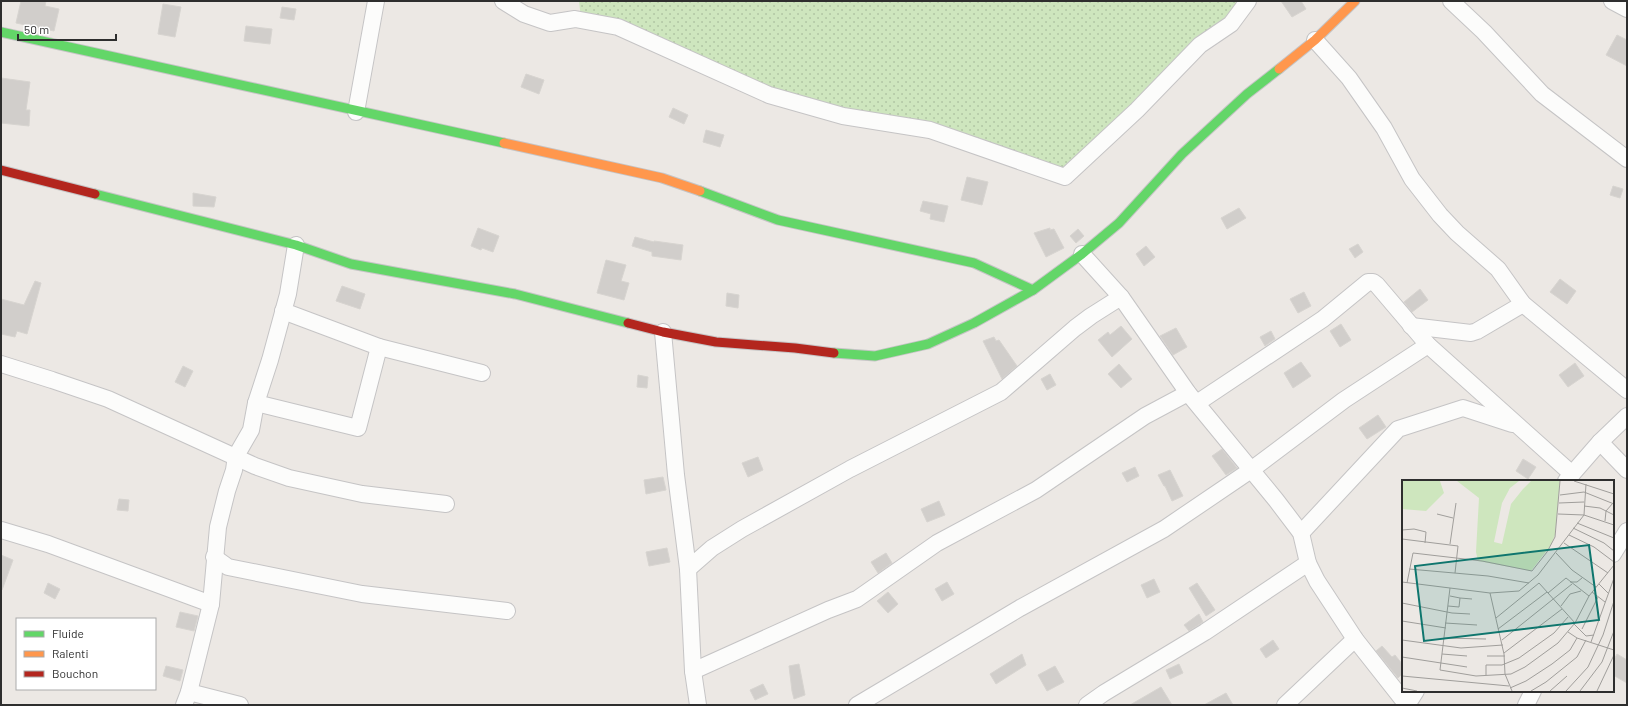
<svg xmlns="http://www.w3.org/2000/svg" width="1628" height="706" font-family="Barlow,sans-serif">
<defs>
<pattern id="grass-dots" width="8" height="8" patternUnits="userSpaceOnUse"><rect width="8" height="8" fill="#cee6be"/><path d="M2 2h.1M6 6h.1" fill="none" stroke="#b1c6a4" stroke-width="1.8" stroke-linecap="round"/></pattern>
</defs>
<rect width="100%" height="100%" fill="#ece8e4"/>
<polygon fill="url(#grass-dots)" points="579,1 1242,1 1207,41 1065,175 914,130 748,91 606,27 582,27"/>
<g fill="#d1cecb" stroke="#d7d4d0">
<polygon points="21,1 46,1 45,6 59,9 54,31 16,23"/>
<polygon points="1281,1 1301,1 1306,9 1292,17"/>
<polygon points="163,4 181,7 175,37 158,34"/>
<polygon points="282,7 296,9 294,20 280,18"/>
<polygon points="246,26 272,29 270,44 244,41"/>
<polygon points="1617,35 1627,40 1627,66 1606,55"/>
<polygon points="526,74 544,80 539,94 521,87"/>
<polygon points="1,78 30,82 26,110 30,110 29,126 1,123"/>
<polygon points="673,108 688,115 684,124 669,117"/>
<polygon points="706,130 724,135 720,147 703,142"/>
<polygon points="967,177 988,182 982,205 961,200"/>
<polygon points="1613,186 1623,189 1620,198 1610,195"/>
<polygon points="193,193 216,197 214,207 193,206"/>
<polygon points="923,201 948,206 944,222 930,219 931,214 920,211"/>
<polygon points="1239,208 1246,218 1227,229 1221,218"/>
<polygon points="478,228 499,236 493,252 482,248 481,250 471,246"/>
<polygon points="1050,228 1050,230 1054,229 1064,248 1046,257 1034,233"/>
<polygon points="1078,229 1084,236 1076,243 1070,236"/>
<polygon points="635,237 654,242 654,241 683,245 681,260 652,256 652,252 632,246"/>
<polygon points="1358,244 1363,252 1355,258 1349,249"/>
<polygon points="1146,246 1155,257 1144,266 1136,254"/>
<polygon points="606,260 626,265 621,281 629,283 624,300 597,293"/>
<polygon points="1560,279 1576,291 1567,304 1550,292"/>
<polygon points="35,281 41,283 27,334 17,331 15,337 1,334 1,299 24,305"/>
<polygon points="342,286 365,294 360,309 336,301"/>
<polygon points="1420,289 1428,300 1412,312 1404,302"/>
<polygon points="1304,292 1311,306 1298,313 1290,299"/>
<polygon points="727,293 739,295 738,308 726,306"/>
<polygon points="1341,324 1351,340 1340,347 1330,331"/>
<polygon points="1121,326 1132,339 1112,357 1098,340 1108,332 1110,335"/>
<polygon points="1176,328 1187,347 1173,355 1160,336"/>
<polygon points="1271,331 1275,339 1265,346 1260,337"/>
<polygon points="994,337 996,341 999,340 1017,366 1002,379 983,341"/>
<polygon points="1301,362 1311,376 1293,388 1284,373"/>
<polygon points="1575,363 1584,376 1568,387 1559,375"/>
<polygon points="1119,364 1132,379 1121,388 1108,374"/>
<polygon points="183,366 193,371 185,387 175,382"/>
<polygon points="1050,374 1056,385 1047,390 1041,379"/>
<polygon points="638,375 648,377 647,388 637,387"/>
<polygon points="1378,415 1386,427 1367,439 1359,428"/>
<polygon points="1222,449 1237,468 1226,475 1212,456"/>
<polygon points="758,457 763,470 748,477 742,463"/>
<polygon points="1523,459 1536,467 1528,479 1516,471"/>
<polygon points="1135,467 1139,476 1127,482 1122,473"/>
<polygon points="1170,470 1183,496 1172,501 1165,486 1164,486 1158,475"/>
<polygon points="663,477 666,490 646,494 644,480"/>
<polygon points="119,499 129,500 128,511 117,510"/>
<polygon points="939,501 945,515 927,522 921,509"/>
<polygon points="667,548 670,562 649,566 646,552"/>
<polygon points="886,553 892,563 878,573 871,562"/>
<polygon points="1,555 13,560 2,590 1,590"/>
<polygon points="1154,579 1160,592 1147,598 1141,585"/>
<polygon points="947,582 954,594 942,601 935,589"/>
<polygon points="48,583 60,589 55,599 44,593"/>
<polygon points="1197,583 1215,610 1206,616 1189,588"/>
<polygon points="888,592 898,604 888,613 877,601"/>
<polygon points="180,612 198,616 194,631 176,627"/>
<polygon points="1199,614 1203,622 1189,631 1184,625"/>
<polygon points="1273,640 1279,649 1266,658 1260,649"/>
<polygon points="1382,646 1392,657 1395,655 1403,665 1403,673 1398,678 1376,651"/>
<polygon points="1022,654 1026,665 996,684 990,674"/>
<polygon points="1617,654 1627,660 1627,683 1613,675 1613,661"/>
<polygon points="799,664 805,695 794,699 792,691 789,666"/>
<polygon points="1179,664 1183,673 1170,679 1166,670"/>
<polygon points="166,666 183,670 180,681 163,676"/>
<polygon points="1055,666 1064,682 1047,691 1038,675"/>
<polygon points="763,684 768,694 755,700 750,690"/>
<polygon points="1161,687 1172,705 1130,705"/>
<polygon points="1226,693 1233,705 1204,705"/>
</g>
<g fill="none" stroke-linecap="round" stroke-linejoin="round">
<g stroke="#c5c4c5" stroke-width="18">
<g id="street">
<polyline points="503,1 524,14 550,23 575,19 618,27 769,95 843,116 930,130 1065,177 1137,110 1200,45 1231,24 1248,1"/>
<polyline points="1451,1 1484,32 1542,94 1627,159"/>
<polyline points="1612,1 1627,9"/>
<polyline points="1315,40 1349,78 1384,128 1412,179 1440,215 1457,233 1498,269 1523,304 1627,390"/>
<polyline points="356,112 376,1"/>
<polyline points="1082,254 1121,297"/>
<polyline points="1411,326 1471,333 1477,331 1523,304"/>
<polyline points="663,332 676,475 688,569 693,671 698,705"/>
<polyline points="379,347 482,373"/>
<polyline points="1,364 52,380 108,399 255,466 289,478 362,494 446,504"/>
<polyline points="256,403 358,428 379,347 283,311"/>
<polyline points="1197,403 1323,319 1368,282 1373,282 1377,285 1428,345 1572,474"/>
<polyline points="1600,442 1627,470"/>
<polyline points="1566,481 1600,442 1627,416"/>
<polyline points="1,530 48,544 211,604"/>
<polyline points="1301,533 1398,429 1463,408 1512,424"/>
<polyline points="1613,554 1627,531"/>
<polyline points="214,557 228,567 362,594 507,611"/>
<polyline points="688,569 712,548 742,529 850,469 1001,392 1075,328 1091,316 1121,297 1188,393 1276,500 1301,533 1308,563 1317,581 1355,639 1407,705"/>
<polyline points="693,671 828,610 857,599 937,543 1036,490 1145,416 1188,393"/>
<polyline points="189,692 240,705"/>
<polyline points="184,705 189,692 211,604 218,527 227,491 234,470 236,456 251,430 256,403 270,360 288,294 296,245"/>
<polyline points="857,705 1020,608 1164,529 1251,470 1344,400 1428,345"/>
<polyline points="1087,705 1104,693 1205,632 1308,563"/>
<polyline points="1285,705 1355,639"/>
<polyline points="1407,705 1416,691"/>
<polyline points="1526,705 1533,691"/>
</g>
</g>
<g stroke="#c5c4c5" stroke-width="11">
<g id="fast">
<polyline points="1,32 504,143"/>
<polyline points="700,191 778,220 974,263 1033,290"/>
<polyline points="95,194 296,245 351,264 515,294 628,323"/>
<polyline points="834,353 875,356 928,344 974,323 1033,290 1082,254 1119,223 1182,154 1247,94 1279,69"/>
</g>
</g>
<g stroke="#c5c4c5" stroke-width="11">
<g id="slow">
<polyline points="1279,69 1315,40 1355,1"/>
<polyline points="504,143 662,178 700,191"/>
</g>
</g>
<g stroke="#c5c4c5" stroke-width="11">
<g id="jam">
<polyline points="1,170 95,194"/>
<polyline points="628,323 663,332 716,342 795,348 834,353"/>
</g>
</g>
<use href="#street" stroke="#fcfcfb" stroke-width="16"/>
<use href="#fast" stroke="#63d668" stroke-width="9"/>
<use href="#slow" stroke="#ff974d" stroke-width="9"/>
<use href="#jam" stroke="#b3261e" stroke-width="9"/>
</g>
<g transform="translate(1402 480)">
<rect width="212" height="212" fill="#ece8e4"/>
<path d="M0 1H38L42 13 24 31 0 29ZM55 1H117L108 8 100 23 92 62 100 64 109 24 121 9 129 1H158L153 55 149 65 129 91 76 81 74 72 77 18Z" fill="#cee6be"/>
<path fill="none" stroke="#a09e9b" stroke-width="1" d="M172 1 212 14M158 15 182 12 212 24M157 23 182 22M182 26 198 28 212 35M35 34 51 38M156 34 182 35M182 35 212 45M203 41 204 31 211 23M175 43 212 58M171 48 202 63 212 71M0 50 12 49 24 52 23 63M167 55 192 67 212 82M0 59 56 66 53 93M162 63 206 93M48 64 54 23M154 73 170 90 194 107M7 89 86 96 127 103M0 102 88 113 117 111 136 95 182 35 184 4M168 102H175L180 98M5 103 11 73 80 81 130 91 145 72 153 57 158 1M197 104 206 113M48 108 38 190 74 196 109 194 123 187 156 163 173 143 187 116 212 85M190 112 203 122M88 113 102 174 103 194 110 211M146 113 164 98 187 116M58 118 70 119M0 123 50 133 68 134M46 126 57 127 58 118 48 116M159 126 168 114 179 111M94 138 137 103 173 143M0 141 44 148M43 143 75 145M172 144 184 156 192 155M96 149 145 112M180 149 196 117M166 152 175 158 212 170M42 158 84 159M0 160 59 168 101 165M100 160 170 104M189 162 212 98M102 173 160 129M40 174 65 176M85 176H103M0 177 65 187M84 195V185H100L117 178 152 153 166 137M0 196 107 206M0 208 15 211M108 208 124 201 150 184 168 170 175 158M129 211 144 202 175 177 184 160M148 211 165 196M164 211 186 187 201 155 212 121M178 211 200 182 212 151M195 211 212 175"/>
<path fill="#0f766e" fill-opacity="0.15" stroke="#0f766e" stroke-width="2" d="M187 65 197 140 22 161 13 86Z"/>
<rect width="212" height="212" fill="none" stroke="#2e2e2e" stroke-width="2"/>
</g>
<rect width="1628" height="706" fill="none" stroke="#2e2e2e" stroke-width="4"/>
<rect x="16" y="618" width="140" height="72" fill="#ffffff" stroke="#ababab"/>
<rect x="24" y="631" width="20" height="6" fill="#63d668" stroke="#ababab"/>
<text x="52" y="638" font-size="12" fill="#2e2e2e">Fluide</text>
<rect x="24" y="651" width="20" height="6" fill="#ff974d" stroke="#ababab"/>
<text x="52" y="658" font-size="12" fill="#2e2e2e">Ralenti</text>
<rect x="24" y="671" width="20" height="6" fill="#b3261e" stroke="#ababab"/>
<text x="52" y="678" font-size="12" fill="#2e2e2e">Bouchon</text>
<path d="M18 34v6h98v-6" fill="none" stroke="#2e2e2e" stroke-width="2"/>
<text x="24" y="34" font-size="12" fill="#2e2e2e" stroke="#ffffff" stroke-width="3" paint-order="stroke">50 m</text>
</svg>
